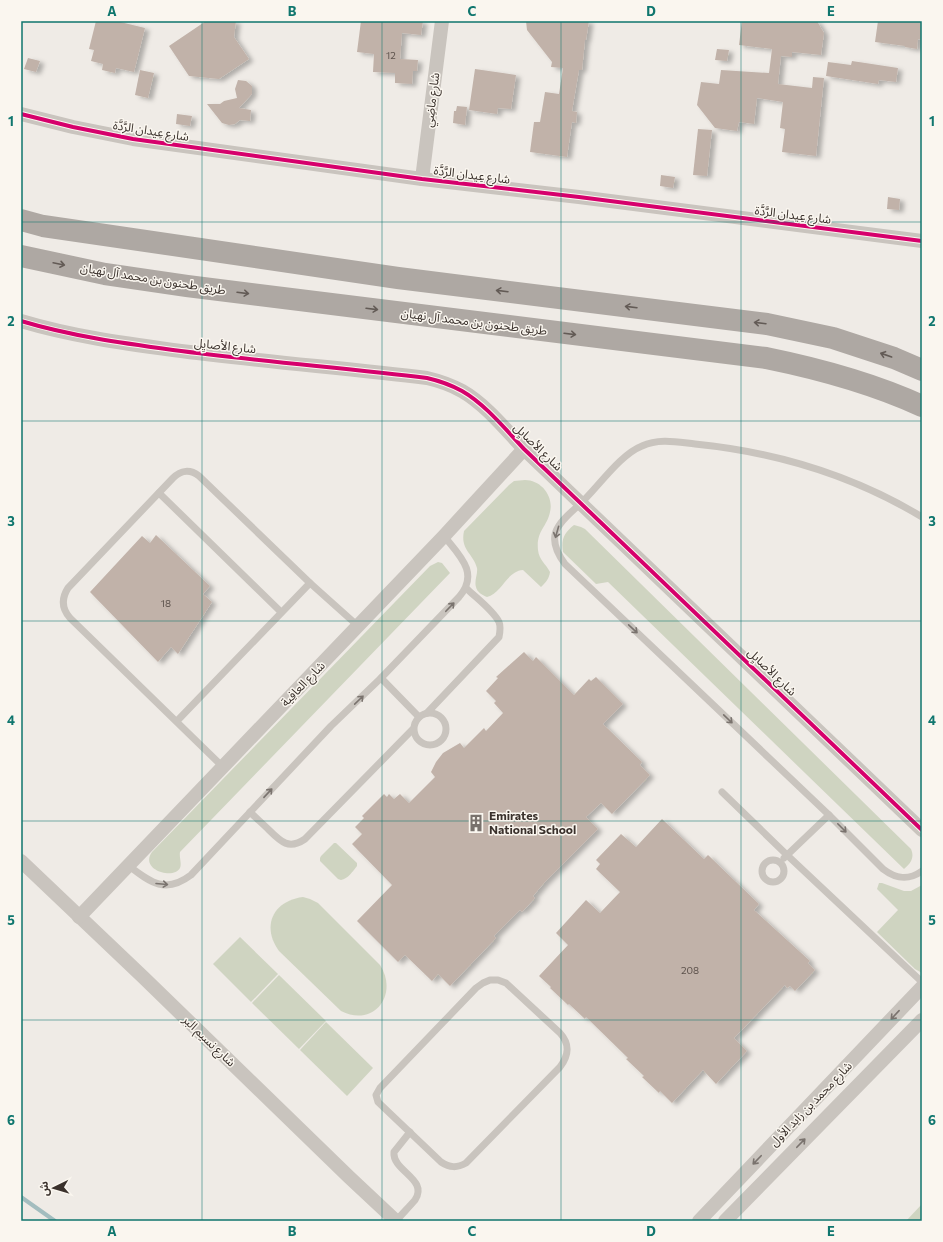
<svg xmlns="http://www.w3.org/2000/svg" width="943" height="1242" font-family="Commissioner,'Noto Sans Arabic',sans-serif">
<defs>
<filter id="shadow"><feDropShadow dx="4.5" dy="2.5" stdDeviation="2" flood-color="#0004"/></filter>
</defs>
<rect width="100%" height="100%" fill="#efebe6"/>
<g fill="#cfd4c1">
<path d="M525 480C541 480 554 496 550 512 547 527 536 531 538 550 539 560 546 564 550 572 549 579 546 582 541 587L523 570C507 571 502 593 487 597 482 595 477 592 476 587 474 581 478 574 477 568 473 553 460 550 464 531L509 485 514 481Z"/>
<path d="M574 525 581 527 585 529 911 849C915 858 910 864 904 869L608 582 596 584 563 552C561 539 564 533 574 525Z"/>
<path d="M438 562 442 563 450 573 180 852C179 857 182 864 180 868 174 880 139 870 152 852L430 566Z"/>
<path d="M334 843H336L357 863V866C353 871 348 879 341 880L338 879 320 861V858L321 856Z"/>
<polygon points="879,883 882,883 904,891 911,891 922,885 922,973 915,969 877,932 898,910 877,889"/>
<path d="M303 897 310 899 318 903 380 965C399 994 374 1028 341 1011L279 951C261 926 273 901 303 897Z"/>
<polygon points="240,937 278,974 251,1002 213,964"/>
<polygon points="279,975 326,1021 299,1049 252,1003"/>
<polygon points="326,1022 373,1068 347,1096 300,1050"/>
<polygon points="922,1204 922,1221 906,1221"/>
</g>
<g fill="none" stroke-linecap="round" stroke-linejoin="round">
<polyline stroke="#a3bdbf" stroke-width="4" points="21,1197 55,1221"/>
</g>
<g fill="#c1b2a9" filter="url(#shadow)">
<polygon points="96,21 116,21 145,28 134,72 116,68 115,73 102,70 103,64 91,61 94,50 89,49"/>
<polygon points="206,21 236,21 234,37 249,59 219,79 189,76 169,46"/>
<polygon points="361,21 423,21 421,35 402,33 400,59 418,60 417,71 413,71 412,84 395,83 395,73 373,72 374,54 357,52"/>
<polygon points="526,21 589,21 586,40 585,40 582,70 579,70 572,111 577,112 576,123 572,122 567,157 530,152 534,122 540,122 545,92 559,94 563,68 551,67 552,62 527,30"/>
<polygon points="742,21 817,21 824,33 821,55 792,52 792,57 781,56 778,84 812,88 813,77 824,78 816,156 782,152 785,129 780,128 783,102 757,98 754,124 739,122 737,131 715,128 697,105 701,82 719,84 721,70 769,73 772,49 739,45"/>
<polygon points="878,21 922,21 922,40 918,39 917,49 905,47 905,46 875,42"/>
<polygon points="717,49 729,50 727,61 715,60"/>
<polygon points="28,58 40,61 36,72 24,69"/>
<polygon points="852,61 898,68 896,82 879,80 878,84 826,76 828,62 851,65"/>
<polygon points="475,69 516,75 511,109 498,108 497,114 469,110"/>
<polygon points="140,70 154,73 148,98 135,95"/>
<polygon points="238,80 246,81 252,86 252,94 239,108 251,110 250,121 240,120 235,124 229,125 222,123 207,104 220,104 224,101 237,98 235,89"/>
<polygon points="457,106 467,107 465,125 453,123 454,111 456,111"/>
<polygon points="177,114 192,116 190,126 176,124"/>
<polygon points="698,129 712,130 707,176 693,175"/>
<polygon points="661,175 675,177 673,188 660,186"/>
<polygon points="888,197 900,199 899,210 887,209"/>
<polygon points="156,535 210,586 203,594 212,602 178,654 171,647 158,662 90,592 142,536 150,543"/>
<polygon points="524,652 533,661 536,657 574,695 589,679 591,681 596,677 623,704 603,724 642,762 640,765 650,775 612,814 601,803 586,817 598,829 544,883 533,896 535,898 522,912 520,910 494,936 496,938 450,986 438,974 432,981 405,955 398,962 357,921 392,885 352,844 362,834 355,827 364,818 362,816 384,794 387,797 389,794 394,799 400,794 409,803 435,777 431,772 436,762 443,753 460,743 464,748 484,728 486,731 503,713 494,703 496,701 486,691 498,678 496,677"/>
<polygon points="662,819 704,859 708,855 759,904 754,910 810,961 808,963 815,970 795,991 790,986 787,988 785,985 734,1038 747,1051 716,1084 703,1070 672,1103 660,1091 659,1093 642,1077 644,1076 626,1059 628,1058 586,1017 585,1019 569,1004 568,1005 550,988 551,987 539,976 568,945 556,933 586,900 600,913 620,892 596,869 600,864 596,860 621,834 636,847"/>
</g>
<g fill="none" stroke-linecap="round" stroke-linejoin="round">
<g stroke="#c9c4be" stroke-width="7">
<polyline points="159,493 281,612"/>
<path d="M922 517C854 476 775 452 695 444 677 442 659 438 642 446 619 455 597 489 578 506 556 525 545 537 565 564L829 815 883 869C896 879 908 881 922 871"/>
<polyline points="381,678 419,717"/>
<circle cx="430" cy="729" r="16"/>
<path d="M427 713 499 637C500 632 501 627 499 622 493 610 475 597 466 588"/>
<polyline points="177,721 310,583"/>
<path d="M223 767 70 618C62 609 61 599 68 588L173 478C181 470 190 469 199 476L310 583 358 626"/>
<polyline points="722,792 787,855 922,982"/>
<path d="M250 812C256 818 263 824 269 830 281 842 289 850 305 839L413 729"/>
<polyline points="784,858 829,815"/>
<circle cx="773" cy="871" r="11"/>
<path d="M129 866C151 883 166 894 191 875L331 726 381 678 459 597C480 573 459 555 444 536"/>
<path d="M490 980H498L506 983 560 1033C570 1044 569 1055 560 1067L466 1163C457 1168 450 1168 441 1162L378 1102 376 1095 380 1088 476 988 483 983Z"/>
<path d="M396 1221C402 1214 409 1207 415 1200 429 1179 392 1171 394 1152L410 1132"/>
</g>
<g stroke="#c9c4be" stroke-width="14">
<polyline points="21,114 73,127 133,139 422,179 579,197 922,241"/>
<polyline points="422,179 442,21"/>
<path d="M21 321C71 336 122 343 173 350 258 361 343 368 427 378 440 381 451 385 462 391 485 404 506 430 524 449L922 830"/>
<polyline points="21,861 143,977 349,1177 396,1221"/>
<polyline points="79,917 444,536 524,449"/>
<polyline points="699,1221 922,987"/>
<polyline points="725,1221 922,1020"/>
</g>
<g stroke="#aea8a3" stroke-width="22">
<polyline points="21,220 43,226 91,233 398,278 767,324 833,338 894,358 922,370"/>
<path d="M21 256 105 274 187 286 766 358C820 369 872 383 922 406"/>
</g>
<g stroke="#faf6ef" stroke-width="6">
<g id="cycleway">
<polyline points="21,114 73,127 133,139 422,179 579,197 922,241"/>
<path d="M21 321C71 336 122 343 173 350 258 361 343 368 427 378 440 381 451 385 462 391 485 404 506 430 524 449L922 830"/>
</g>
</g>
<use href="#cycleway" stroke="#d6006c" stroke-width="4"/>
</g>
<defs><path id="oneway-shaft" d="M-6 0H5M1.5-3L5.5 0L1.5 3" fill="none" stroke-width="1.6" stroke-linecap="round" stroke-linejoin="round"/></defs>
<g stroke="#635b56">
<use href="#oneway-shaft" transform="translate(59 264) rotate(12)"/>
<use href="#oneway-shaft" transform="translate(502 291) rotate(-173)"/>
<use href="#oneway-shaft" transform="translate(243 293) rotate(7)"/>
<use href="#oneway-shaft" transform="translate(631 307) rotate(-173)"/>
<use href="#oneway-shaft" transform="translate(372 309) rotate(7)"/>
<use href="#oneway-shaft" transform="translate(760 323) rotate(-173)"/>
<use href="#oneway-shaft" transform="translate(570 334) rotate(7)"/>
<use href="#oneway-shaft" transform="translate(886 355) rotate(-161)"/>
</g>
<g stroke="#7a736e">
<use href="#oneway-shaft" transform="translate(557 532) rotate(106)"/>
<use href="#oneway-shaft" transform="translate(450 607) rotate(-46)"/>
<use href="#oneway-shaft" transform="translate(633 629) rotate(43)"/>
<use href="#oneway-shaft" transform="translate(359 700) rotate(-44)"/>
<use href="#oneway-shaft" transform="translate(728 719) rotate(44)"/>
<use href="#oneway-shaft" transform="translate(268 793) rotate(-47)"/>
<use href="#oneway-shaft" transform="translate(842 828) rotate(45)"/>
<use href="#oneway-shaft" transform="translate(162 884) rotate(5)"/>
<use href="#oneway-shaft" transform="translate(895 1015) rotate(133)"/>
<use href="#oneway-shaft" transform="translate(801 1143) rotate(-46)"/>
<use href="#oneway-shaft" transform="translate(757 1160) rotate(134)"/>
</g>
<path fill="none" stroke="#0f766e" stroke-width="1" stroke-opacity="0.55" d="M202 21V1221M382 21V1221M561 21V1221M741 21V1221M21 222H922M21 421H922M21 621H922M21 821H922M21 1020H922"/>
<defs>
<g id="building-bare" transform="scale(1.38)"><path d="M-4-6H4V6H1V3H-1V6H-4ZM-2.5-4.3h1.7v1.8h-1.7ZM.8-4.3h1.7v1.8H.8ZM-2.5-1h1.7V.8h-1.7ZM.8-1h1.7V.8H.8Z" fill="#79726d" stroke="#faf6ef" stroke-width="2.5" paint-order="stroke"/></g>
</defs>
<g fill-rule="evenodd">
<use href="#building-bare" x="476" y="823"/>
</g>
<g text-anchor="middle" stroke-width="3" stroke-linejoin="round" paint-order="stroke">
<g font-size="10" fill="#5c514b">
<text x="391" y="59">12</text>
<text x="166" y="607">18</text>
<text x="690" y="974">208</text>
</g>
<g font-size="12" fill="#3a312c" stroke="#faf6ef">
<text transform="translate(432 100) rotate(-83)" y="4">شارع ماضِي</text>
<text transform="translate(151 131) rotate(9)" y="4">شارع عِيدان الرَّدَّة</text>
<text transform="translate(472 175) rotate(7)" y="4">شارع عِيدان الرَّدَّة</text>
<text transform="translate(793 215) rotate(7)" y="4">شارع عِيدان الرَّدَّة</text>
<text transform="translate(153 279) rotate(9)" y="4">طريق طحنون بن محمد آل نهيان</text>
<text transform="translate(474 322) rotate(7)" y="4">طريق طحنون بن محمد آل نهيان</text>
<text transform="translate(225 346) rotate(6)" y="4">شارع الأصايِل</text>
<text transform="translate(538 447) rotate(44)" y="4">شارع الأصايِل</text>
<text transform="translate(772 672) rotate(44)" y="4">شارع الأصايِل</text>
<text transform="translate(303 684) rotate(-46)" y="4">شارع العافِية</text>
<text transform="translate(209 1041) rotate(44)" y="4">شارع نسيم البر</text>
<text transform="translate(811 1104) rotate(-46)" y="4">شارع محمد بن زايد الأول</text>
</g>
<g font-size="12" font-weight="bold" fill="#3a312c" stroke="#faf6ef" text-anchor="start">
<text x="489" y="820">Emirates<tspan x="489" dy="14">National School</tspan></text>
</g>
</g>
<rect width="943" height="1242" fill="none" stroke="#faf6ef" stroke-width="44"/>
<g transform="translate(54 1188) rotate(265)" stroke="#faf6ef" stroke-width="3" paint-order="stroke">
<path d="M0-3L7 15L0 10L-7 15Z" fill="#3a312c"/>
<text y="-6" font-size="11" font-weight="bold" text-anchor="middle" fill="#3a312c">ش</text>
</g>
<rect x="22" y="22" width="899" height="1198" fill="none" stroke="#0f766e" stroke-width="1.5"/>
<g font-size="13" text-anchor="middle" font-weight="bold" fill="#0f766e">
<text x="112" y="16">A</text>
<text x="292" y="16">B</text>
<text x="472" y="16">C</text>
<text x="651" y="16">D</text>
<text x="831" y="16">E</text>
<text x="11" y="126">1</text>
<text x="932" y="126">1</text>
<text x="11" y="326">2</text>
<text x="932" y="326">2</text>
<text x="11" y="526">3</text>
<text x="932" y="526">3</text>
<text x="11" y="725">4</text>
<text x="932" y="725">4</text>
<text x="11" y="925">5</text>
<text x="932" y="925">5</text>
<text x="11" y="1125">6</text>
<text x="932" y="1125">6</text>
<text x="112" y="1236">A</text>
<text x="292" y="1236">B</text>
<text x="472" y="1236">C</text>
<text x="651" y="1236">D</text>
<text x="831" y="1236">E</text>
</g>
</svg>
